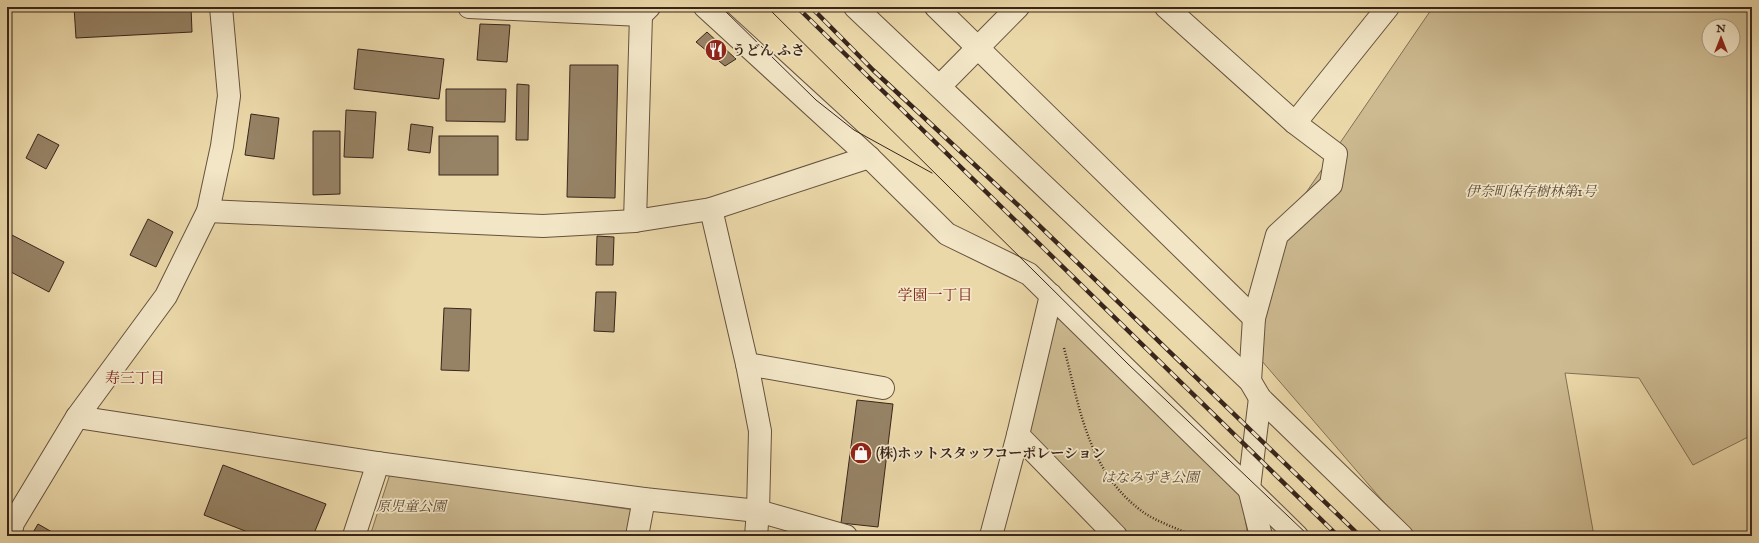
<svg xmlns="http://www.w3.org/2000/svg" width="1759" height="543" font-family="'IM FELL English','Noto Serif JP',serif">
<rect width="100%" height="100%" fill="#ebd8a9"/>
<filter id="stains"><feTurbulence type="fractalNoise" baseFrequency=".005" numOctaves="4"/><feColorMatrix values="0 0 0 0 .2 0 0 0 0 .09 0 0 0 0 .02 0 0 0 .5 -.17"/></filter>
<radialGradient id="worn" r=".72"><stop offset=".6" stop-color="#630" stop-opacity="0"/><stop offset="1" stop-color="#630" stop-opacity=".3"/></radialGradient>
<g fill="#cdba91" stroke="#837056" fill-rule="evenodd">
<path d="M1433 7H1752V435L1693 465 1639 378 1565 373 1594 536H1413L1255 353 1277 235ZM1709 26H1733V50H1709Z"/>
<polygon points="1062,316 1239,484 1248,536 1130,536 1031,439 1027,420 1052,324"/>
<polygon points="390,474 634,510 629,536 370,536"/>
</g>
<g fill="#968265" stroke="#39251b">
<polygon points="74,7 191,7 192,32 76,38"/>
<polygon points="480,24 510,25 507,62 477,60"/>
<polygon points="707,32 736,59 725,66 696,42"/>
<polygon points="358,49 444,59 439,99 354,89"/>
<polygon points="570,65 618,65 615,198 567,197"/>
<polygon points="517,84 529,85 528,140 516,140"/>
<polygon points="446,89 506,89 505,122 446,121"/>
<polygon points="346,110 376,112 373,158 344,157"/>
<polygon points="251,114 279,118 274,159 245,155"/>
<polygon points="411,124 433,127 430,153 408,150"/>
<polygon points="313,131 340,131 340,194 313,195"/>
<polygon points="38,134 59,145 46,169 26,158"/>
<rect x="439" y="136" width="59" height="39"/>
<polygon points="148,219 173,232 156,267 130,255"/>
<polygon points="8,233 64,262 49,292 11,272 7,280"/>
<polygon points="597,236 614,237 613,265 596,265"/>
<polygon points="596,292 616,292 614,332 594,331"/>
<polygon points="444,308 471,309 469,371 441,370"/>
<polygon points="857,400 893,404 878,527 841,523"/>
<polygon points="223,465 326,504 313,536 258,536 204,515"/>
<polygon points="38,524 59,536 31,536"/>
</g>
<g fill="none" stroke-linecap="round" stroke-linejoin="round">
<g stroke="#66523e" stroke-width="24">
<g id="street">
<polyline points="469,7 641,15 649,7"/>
<polyline points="705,7 869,157 947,234 1029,274 1297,536"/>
<polyline points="855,7 1250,381 1260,398 1402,536"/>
<polyline points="936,7 1254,318"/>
<polyline points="1166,7 1295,123 1336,154 1331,185 1277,235 1254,318 1250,381"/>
<polyline points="940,86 1018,7"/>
<polyline points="1295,123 1388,7"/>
<polyline points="711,209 747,364 760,431 758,511 756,536"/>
<polyline points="208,211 543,226 635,221 711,209 869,157"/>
<polyline points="635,221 641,15"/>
<polyline points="747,364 883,388"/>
<polyline points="1260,398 1249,488 1261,536"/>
<polyline points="77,417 378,463 644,499 758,511 846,536"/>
<polyline points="1018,435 1116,536"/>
<polyline points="10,536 13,523 77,417 166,296 208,211 222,146 229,96 221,7"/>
<polyline points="354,536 378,463"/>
<polyline points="637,536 644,499"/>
<polyline points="991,536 1018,435 1051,295"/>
</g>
</g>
<path stroke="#39251b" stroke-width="2.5" stroke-dasharray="1 2" stroke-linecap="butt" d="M1064 348C1080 409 1088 472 1143 512 1157 522 1177 528 1193 536"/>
<use href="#street" stroke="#f2e6c7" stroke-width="22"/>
<g stroke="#39251b" stroke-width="1">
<polyline points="721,7 816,100 854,130 932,173"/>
<polyline points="767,7 1128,364 1309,536"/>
</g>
<g stroke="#39251b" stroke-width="4.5">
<g id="rail">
<polyline points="797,7 1338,536"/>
<polyline points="811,7 873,70 1019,206 1360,536"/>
</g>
</g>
<use href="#rail" stroke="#f2e6c7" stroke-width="3" stroke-dasharray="9" stroke-linecap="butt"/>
</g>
<defs>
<g id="restaurant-disc" transform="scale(1.15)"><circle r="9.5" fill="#8f2418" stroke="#f2e6c7"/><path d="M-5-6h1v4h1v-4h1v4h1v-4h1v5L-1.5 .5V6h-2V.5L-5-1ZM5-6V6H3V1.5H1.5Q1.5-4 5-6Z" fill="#fff"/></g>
<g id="shop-disc" transform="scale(1.15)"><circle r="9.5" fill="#8f2418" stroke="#f2e6c7"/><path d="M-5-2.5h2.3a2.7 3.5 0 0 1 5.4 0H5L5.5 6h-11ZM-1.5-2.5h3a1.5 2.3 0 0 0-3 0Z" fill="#fff"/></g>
</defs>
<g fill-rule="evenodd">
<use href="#restaurant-disc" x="716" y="50"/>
<use href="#shop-disc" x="861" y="453"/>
</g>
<g text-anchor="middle" stroke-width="3.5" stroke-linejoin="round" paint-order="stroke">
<g font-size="14" font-weight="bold" fill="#39251b" stroke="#f2e6c7" text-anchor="start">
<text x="732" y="55">うどん ふさ</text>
<text x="876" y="458">(株)ホットスタッフコーポレーション</text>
</g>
<g font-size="14" font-style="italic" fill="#5e4a38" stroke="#f2e6c7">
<text x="1531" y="196">伊奈町保存樹林第1号</text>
<text x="1150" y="482">はなみずき公園</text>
<text x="411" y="511">原児童公園</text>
</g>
<g font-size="15" fill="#7a1f14" stroke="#f2e6c7">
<text x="935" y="300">学園一丁目</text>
<text x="135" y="383">寿三丁目</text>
</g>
</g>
<rect width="1759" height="543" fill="none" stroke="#ebd8a9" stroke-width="24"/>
<rect x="8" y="8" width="1743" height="527" fill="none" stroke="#39251b" stroke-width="2"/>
<rect x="12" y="12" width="1735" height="519" fill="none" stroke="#39251b"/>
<g transform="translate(1721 38)"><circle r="19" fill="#f2e6c7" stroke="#a89982"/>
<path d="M0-3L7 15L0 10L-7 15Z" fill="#8f2418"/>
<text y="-6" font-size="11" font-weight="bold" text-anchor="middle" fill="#39251b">N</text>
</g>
<rect width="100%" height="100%" filter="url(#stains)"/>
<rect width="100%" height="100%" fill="url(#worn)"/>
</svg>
